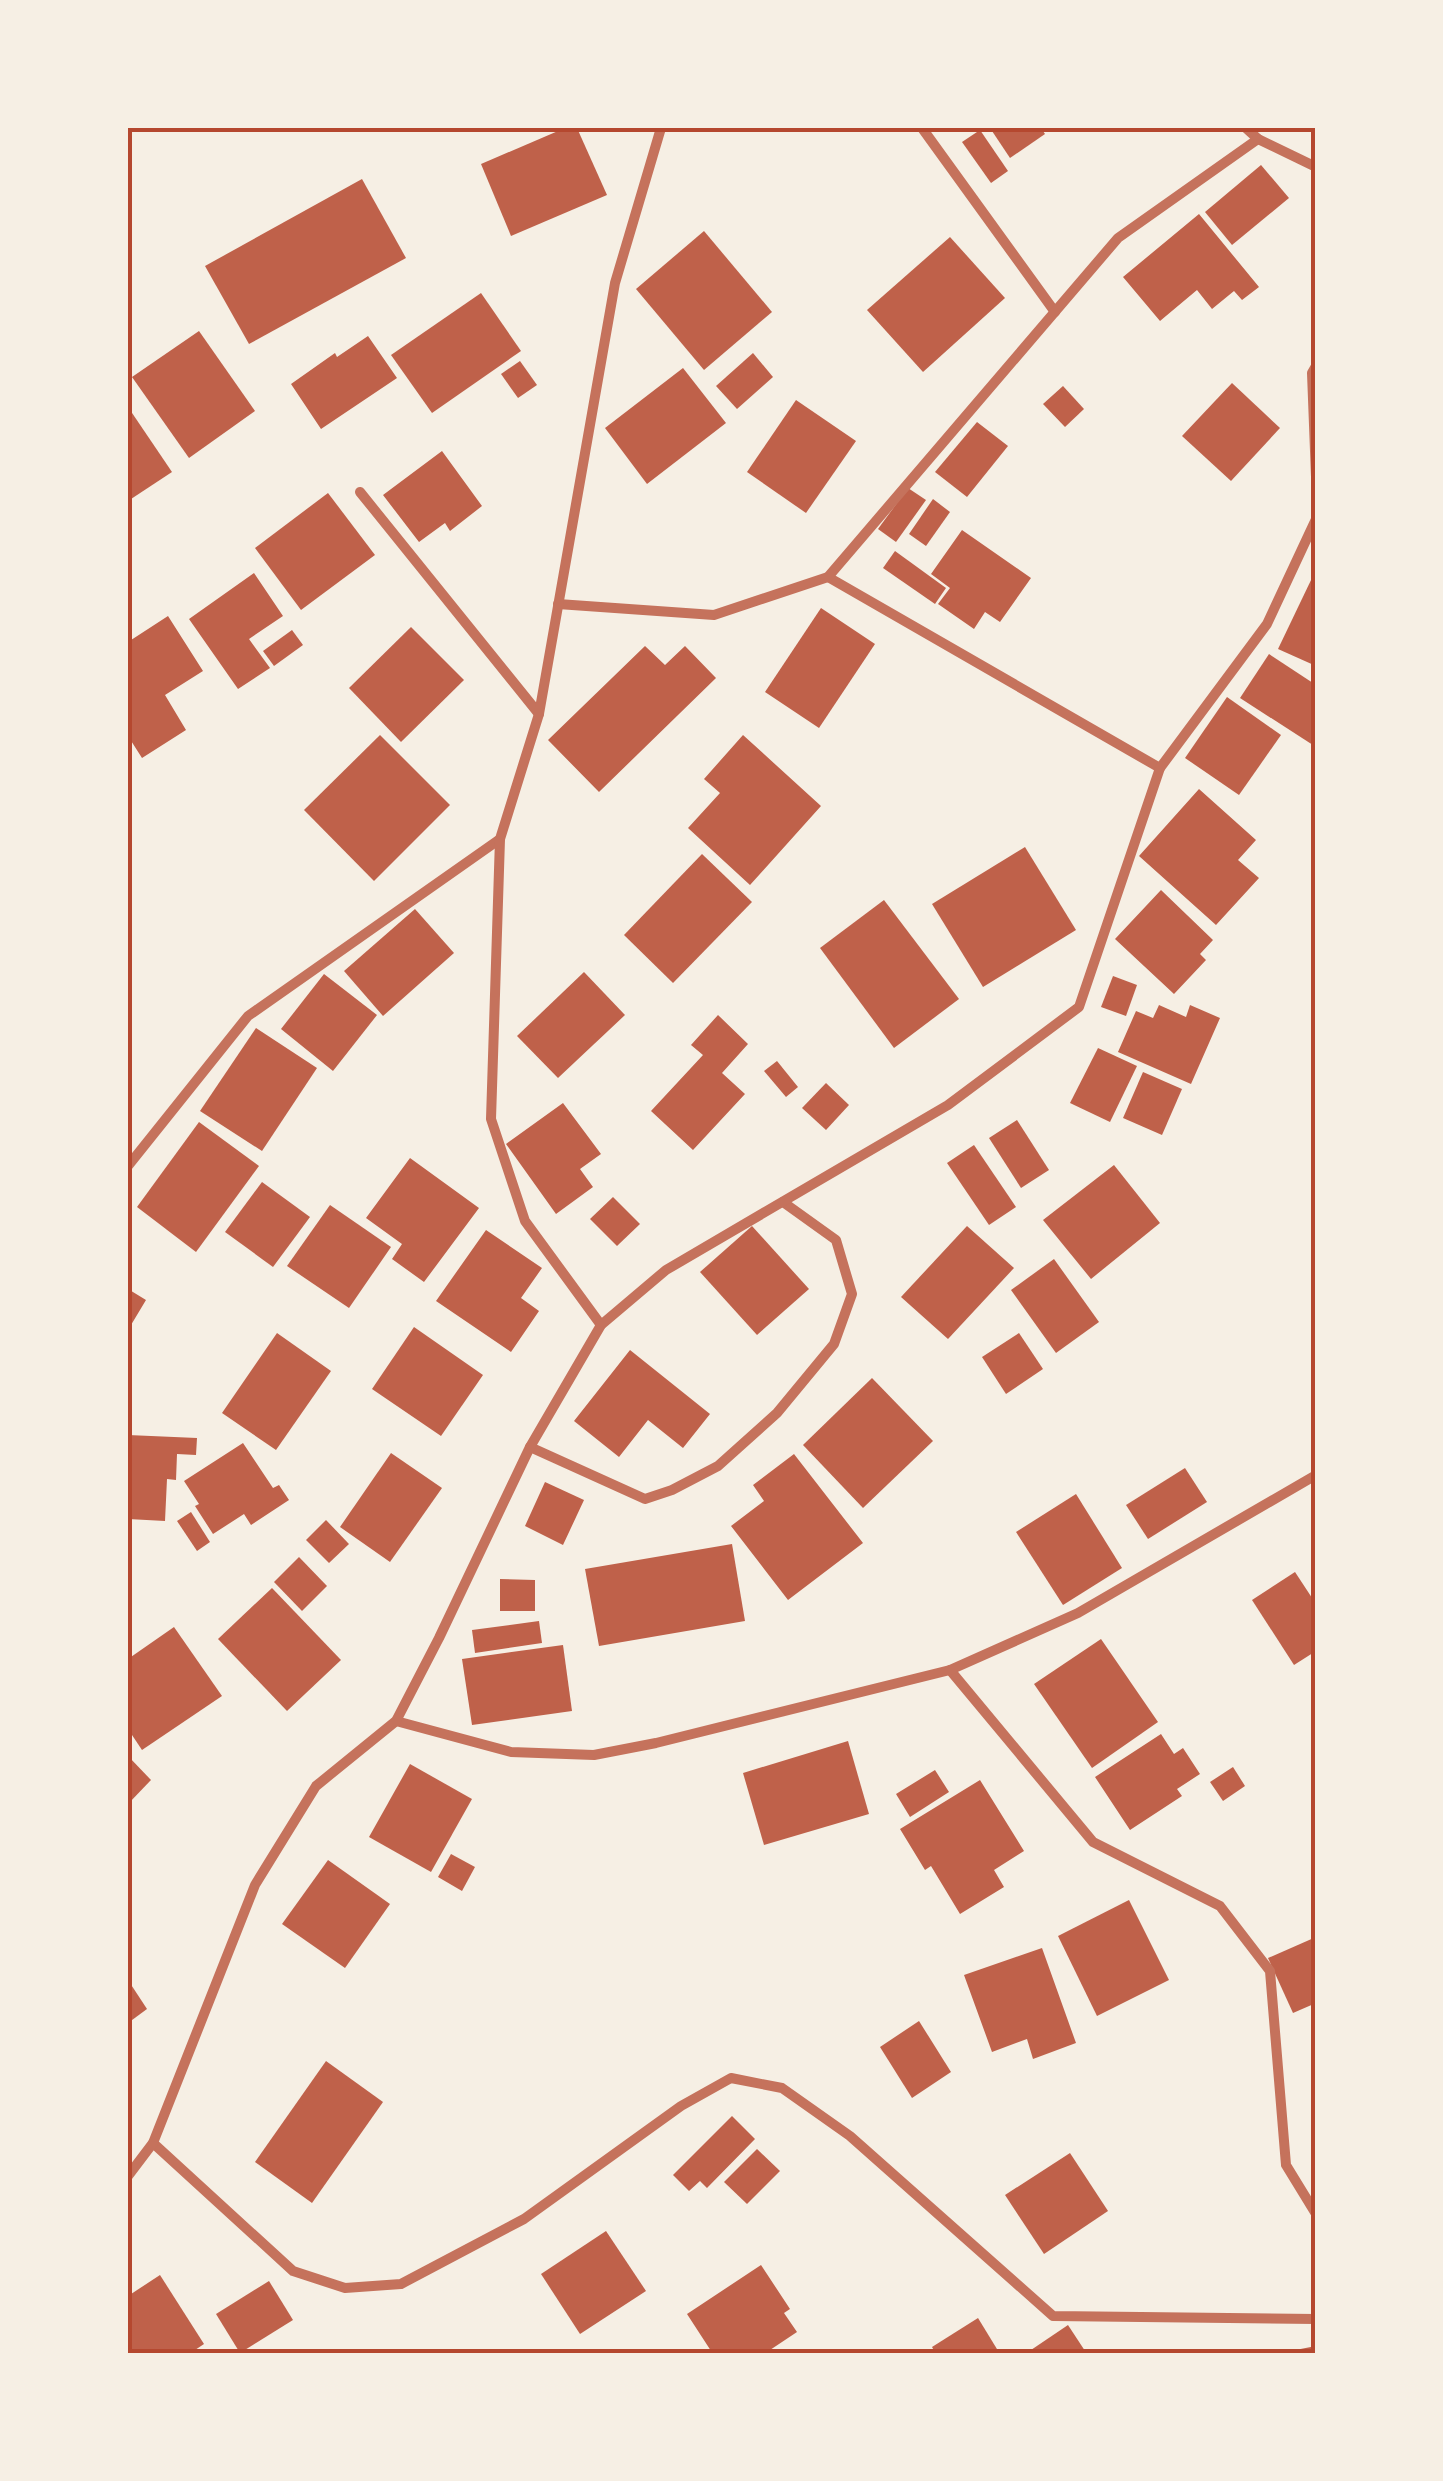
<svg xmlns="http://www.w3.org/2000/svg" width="1443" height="2481" font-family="'Exo 2',sans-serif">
<rect width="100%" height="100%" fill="#f6efe4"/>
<g fill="#bf614a">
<polygon points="565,128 577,128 607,195 511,236 481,164"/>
<polygon points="990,128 1041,128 1045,134 1010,158"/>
<polygon points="980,130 1008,171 991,183 962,142"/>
<polygon points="1261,165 1289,198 1232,245 1205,212"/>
<polygon points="362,179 406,258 249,344 205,266"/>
<polygon points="1199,214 1259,287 1242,300 1234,291 1212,309 1197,290 1160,321 1123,277"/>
<polygon points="704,231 772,312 704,370 636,289"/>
<polygon points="950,237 1005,298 923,372 867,310"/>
<polygon points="481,293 521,351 432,413 391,355"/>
<polygon points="199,331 255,411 189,458 132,377"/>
<polygon points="368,336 397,378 321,429 291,384 335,353 337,357"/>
<polygon points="753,353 773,377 737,409 716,386"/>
<polygon points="520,361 537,385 518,398 501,374"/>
<polygon points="683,368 726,423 647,484 605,428"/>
<polygon points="1232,383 1280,428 1231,481 1182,436"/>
<polygon points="1063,386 1084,409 1065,427 1043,404"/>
<polygon points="796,400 856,441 806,513 747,472"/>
<polygon points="128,407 172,472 128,501"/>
<polygon points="977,422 1008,446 967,497 935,472"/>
<polygon points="442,451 482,506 450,531 445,523 419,542 383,495"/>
<polygon points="908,488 926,500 896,542 878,529"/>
<polygon points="328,493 375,555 301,610 255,548"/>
<polygon points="933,499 950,512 926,546 909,534"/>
<polygon points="962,530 1031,578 1000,622 985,612 974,629 938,604 950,588 931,574"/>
<polygon points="895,551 946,588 935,604 883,568"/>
<polygon points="254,573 283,616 249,639 270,668 238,689 189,619"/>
<polygon points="1312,578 1316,579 1316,666 1278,649"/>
<polygon points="821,608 875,644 819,728 765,692"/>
<polygon points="168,616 203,671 165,695 186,730 142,758 128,736 128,642"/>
<polygon points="411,627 464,680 401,742 349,688"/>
<polygon points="292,630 303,645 274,666 263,651"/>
<polygon points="645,646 665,665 685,646 716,678 599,792 548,740"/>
<polygon points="1269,654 1316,685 1316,747 1240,698"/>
<polygon points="1227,697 1281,735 1239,795 1185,758"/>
<polygon points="380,735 450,805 374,881 304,810"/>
<polygon points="743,735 821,806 750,885 688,828 720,793 704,779"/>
<polygon points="1199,789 1256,840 1238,860 1259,878 1216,925 1139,856"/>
<polygon points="1025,847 1076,930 983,987 932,904"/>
<polygon points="702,854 752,902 673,983 624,935"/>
<polygon points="1161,890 1213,940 1200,954 1206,960 1174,994 1115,939"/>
<polygon points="884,900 959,999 894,1048 820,948"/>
<polygon points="415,909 454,953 383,1016 344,971"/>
<polygon points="584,972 625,1015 558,1078 517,1036"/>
<polygon points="324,974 377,1015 333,1071 281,1029"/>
<polygon points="1113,976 1137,985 1126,1016 1101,1007"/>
<polygon points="1159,1005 1186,1017 1190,1005 1220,1018 1191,1084 1118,1052 1136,1011 1153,1018"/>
<polygon points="718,1015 748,1044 722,1073 745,1094 693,1150 651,1111 703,1055 691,1045"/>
<polygon points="256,1028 317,1068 262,1151 200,1111"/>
<polygon points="1098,1048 1137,1066 1110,1122 1070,1103"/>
<polygon points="777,1061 798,1087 786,1097 764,1071"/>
<polygon points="1143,1072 1182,1089 1162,1135 1123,1118"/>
<polygon points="826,1083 849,1105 826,1130 802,1108"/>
<polygon points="563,1103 601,1154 580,1169 593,1187 556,1214 506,1144"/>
<polygon points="1017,1120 1049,1170 1021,1188 989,1138"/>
<polygon points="199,1122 259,1166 196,1252 137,1207"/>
<polygon points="974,1145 1016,1207 989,1225 947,1163"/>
<polygon points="410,1158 479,1208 424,1282 392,1259 402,1244 366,1218"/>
<polygon points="1114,1165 1160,1223 1091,1279 1043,1220"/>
<polygon points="262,1182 310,1217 273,1267 225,1232"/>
<polygon points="613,1197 640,1224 617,1246 590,1219"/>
<polygon points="330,1205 391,1247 349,1308 287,1266"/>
<polygon points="752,1226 809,1289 757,1335 700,1272"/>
<polygon points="967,1226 1014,1268 948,1339 901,1297"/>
<polygon points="486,1230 542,1268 521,1298 539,1311 511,1352 436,1301"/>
<polygon points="1054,1259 1099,1322 1056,1353 1011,1290"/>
<polygon points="128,1289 146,1300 128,1330 132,1333 128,1341"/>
<polygon points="414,1327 483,1375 441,1436 372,1389"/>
<polygon points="277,1333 331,1371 276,1450 222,1413"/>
<polygon points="1019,1333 1043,1369 1006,1394 982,1357"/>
<polygon points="630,1350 710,1414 683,1448 648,1420 619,1457 574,1421"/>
<polygon points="872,1378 933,1441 863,1508 803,1445"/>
<polygon points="128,1435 197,1438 196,1455 177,1454 176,1480 167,1479 165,1521 128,1519"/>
<polygon points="243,1443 273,1488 279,1485 289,1500 251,1525 244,1514 213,1534 195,1506 199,1504 184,1481"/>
<polygon points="391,1453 442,1488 390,1562 340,1527"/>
<polygon points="794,1454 863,1543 788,1600 731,1526 764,1501 753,1485"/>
<polygon points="1185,1468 1207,1502 1148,1539 1126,1505"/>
<polygon points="545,1482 584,1500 563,1545 525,1526"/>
<polygon points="1076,1494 1122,1568 1063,1605 1016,1532"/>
<polygon points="191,1512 210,1542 197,1551 177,1521"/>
<polygon points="326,1520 349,1544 329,1563 306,1540"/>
<polygon points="732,1544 745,1621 599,1646 585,1569"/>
<polygon points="299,1557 327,1586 302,1611 274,1582"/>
<polygon points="1295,1572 1316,1604 1316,1651 1294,1665 1252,1600"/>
<polygon points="500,1579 535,1580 535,1611 500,1611"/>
<polygon points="272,1588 341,1660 287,1711 218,1639"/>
<polygon points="539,1621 542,1643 475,1653 472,1630"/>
<polygon points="174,1627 222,1696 142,1750 128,1729 128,1659"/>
<polygon points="1101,1639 1158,1722 1092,1768 1034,1684"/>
<polygon points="563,1645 572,1711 472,1725 462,1659"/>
<polygon points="1161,1734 1174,1754 1183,1748 1200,1774 1177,1789 1182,1796 1130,1830 1095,1777"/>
<polygon points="848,1741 869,1814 764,1845 743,1773"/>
<polygon points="128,1756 151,1780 128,1804"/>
<polygon points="410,1764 472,1799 431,1872 369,1837"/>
<polygon points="1233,1767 1245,1786 1223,1801 1210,1782"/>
<polygon points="935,1770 949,1792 910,1817 896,1794"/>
<polygon points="980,1780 1024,1851 994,1870 1004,1887 960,1914 931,1866 925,1870 900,1829"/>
<polygon points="451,1854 475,1867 462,1891 438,1877"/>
<polygon points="328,1860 390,1904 345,1968 282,1924"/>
<polygon points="1129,1900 1169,1980 1097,2016 1058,1936"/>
<polygon points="1316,1937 1316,2003 1293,2013 1268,1958"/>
<polygon points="1042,1948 1076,2043 1033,2059 1027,2039 992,2052 964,1975"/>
<polygon points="128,1980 147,2009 128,2023"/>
<polygon points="919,2021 951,2072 912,2098 880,2047"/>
<polygon points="326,2061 383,2102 312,2203 255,2162"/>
<polygon points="732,2116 755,2139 707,2188 700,2181 689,2191 673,2175"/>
<polygon points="757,2149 780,2171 747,2204 724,2182"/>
<polygon points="1070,2153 1108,2211 1044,2254 1005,2195"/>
<polygon points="606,2231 646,2291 580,2334 541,2274"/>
<polygon points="761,2265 790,2309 784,2313 797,2332 764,2354 713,2354 687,2314"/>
<polygon points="160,2275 204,2344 189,2354 128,2354 128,2296"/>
<polygon points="269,2281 293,2320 240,2353 216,2314"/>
<polygon points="978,2318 1000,2354 936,2354 932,2347"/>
<polygon points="1068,2325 1087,2354 1033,2354 1031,2350"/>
<polygon points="1316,2346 1316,2354 1285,2354 1285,2352"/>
</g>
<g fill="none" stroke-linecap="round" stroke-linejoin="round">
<g stroke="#c5725c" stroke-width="10">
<polyline points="922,128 1055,312"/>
<polyline points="1246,128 1258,139 1316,167"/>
<polyline points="1316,366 1312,373 1316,477"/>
<polyline points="360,492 539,714"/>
<polyline points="828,577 1160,768"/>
<polyline points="558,604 714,615 828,577 1118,238 1258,139"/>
<polyline points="128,1166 248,1016 500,839"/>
<polyline points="601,1325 525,1221 491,1119 500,839 539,714 615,283 661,128"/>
<polyline points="530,1447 645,1499 672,1490 718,1466 777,1413 834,1344 852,1294 836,1240 783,1202"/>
<polyline points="950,1670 1093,1842 1220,1906 1270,1971 1286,2165 1316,2214"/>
<polyline points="396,1721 511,1752 594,1755 656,1743 950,1670 1078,1613 1316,1475"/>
<polyline points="153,2143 293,2271 345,2288 401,2284 524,2219 681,2106 731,2078 782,2088 850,2136 1053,2316 1316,2319"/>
<polyline points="128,2176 153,2143 255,1885 316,1786 396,1721 439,1638 530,1447 601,1325 666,1270 948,1105 1079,1007 1160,768 1267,624 1316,519"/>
</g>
</g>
<rect width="1443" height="2481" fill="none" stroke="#f6efe4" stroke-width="260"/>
<rect x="130" y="130" width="1183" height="2221" fill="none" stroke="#b5482f" stroke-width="4"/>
</svg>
